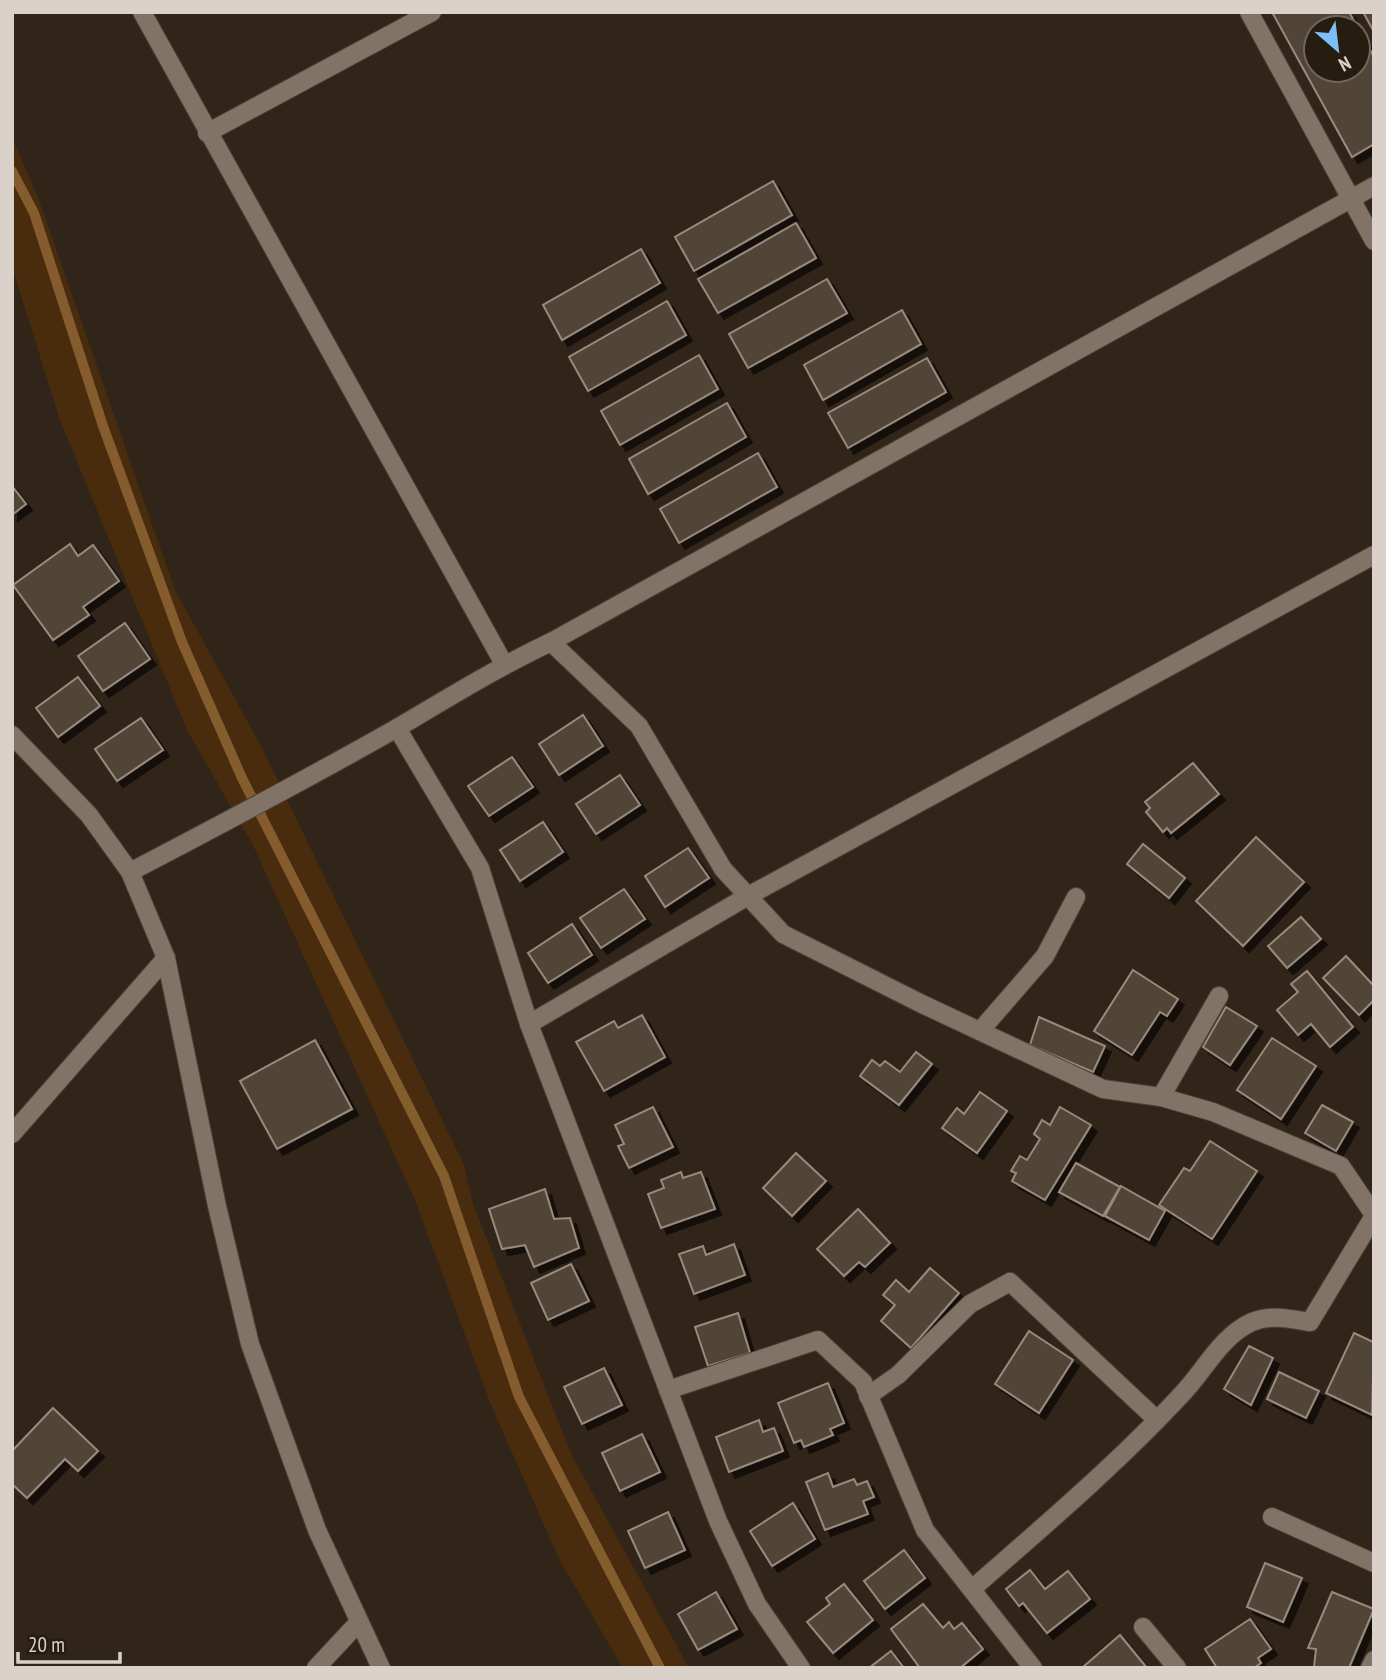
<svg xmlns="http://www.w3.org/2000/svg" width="1386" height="1680" font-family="'PT Sans Narrow',sans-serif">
<defs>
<filter id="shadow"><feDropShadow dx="6" dy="6" stdDeviation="0" flood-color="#0009"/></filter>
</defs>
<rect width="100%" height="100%" fill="#312519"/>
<polygon fill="#482c0d" points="12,137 39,200 175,590 261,746 464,1165 473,1204 571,1454 689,1668 623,1668 560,1561 491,1405 415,1200 252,843 187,730 60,420 12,267"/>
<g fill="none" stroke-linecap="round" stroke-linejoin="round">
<polyline stroke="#855c2e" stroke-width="10" points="12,171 34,213 103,426 182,642 242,778 444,1176 519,1397 660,1668"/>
</g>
<g fill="#514438" stroke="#998a7c" stroke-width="2" filter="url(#shadow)">
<polygon points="1272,12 1349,12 1358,28 1316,28 1316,70 1358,70 1358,29 1374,57 1374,144 1352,157"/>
<polygon points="1363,12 1374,12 1374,32"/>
<polygon points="773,181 792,215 694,271 675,237"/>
<polygon points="796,223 816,258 718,313 698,279"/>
<polygon points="641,249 660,283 562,340 543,305"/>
<polygon points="827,279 847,313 748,368 729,334"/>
<polygon points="667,301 686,335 588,391 569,357"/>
<polygon points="902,310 921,344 823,400 804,365"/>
<polygon points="699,355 718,389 620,445 601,411"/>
<polygon points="927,358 946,392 848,448 828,413"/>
<polygon points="727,403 746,437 648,494 629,459"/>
<polygon points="758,453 777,487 679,543 660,509"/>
<polygon points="12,486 26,504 12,515"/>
<polygon points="70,544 78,556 93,545 119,581 83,607 89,615 53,640 13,585"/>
<polygon points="125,623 150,659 103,691 78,656"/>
<polygon points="78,677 100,706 58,737 36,708"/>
<polygon points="583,715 603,746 559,775 539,744"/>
<polygon points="141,718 163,750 117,781 95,749"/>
<polygon points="512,757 533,787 489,816 468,786"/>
<polygon points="1193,763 1219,794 1171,833 1167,828 1163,832 1146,812 1150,808 1145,802"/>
<polygon points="620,775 640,805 596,834 576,804"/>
<polygon points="543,822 563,852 520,881 500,850"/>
<polygon points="1256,837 1304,882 1243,946 1196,901"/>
<polygon points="1143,844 1185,878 1169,898 1127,864"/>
<polygon points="688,848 709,878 665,907 645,876"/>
<polygon points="624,889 645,919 601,948 580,918"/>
<polygon points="1301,917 1321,939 1287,968 1268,946"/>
<polygon points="572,924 592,955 548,983 528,953"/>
<polygon points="1346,956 1374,986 1374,1000 1359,1015 1323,978"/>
<polygon points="1133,970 1178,999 1167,1016 1160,1012 1132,1055 1094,1031"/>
<polygon points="1307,971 1353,1027 1330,1047 1311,1024 1298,1035 1277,1010 1298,992 1291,984"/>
<polygon points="1226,1007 1257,1026 1230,1065 1203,1047"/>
<polygon points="642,1015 665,1057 604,1091 576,1042 614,1021 618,1028"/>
<polygon points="1039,1017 1105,1046 1093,1072 1030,1045"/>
<polygon points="1272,1038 1316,1066 1281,1119 1237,1090"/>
<polygon points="315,1040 352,1109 277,1149 240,1081"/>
<polygon points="916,1052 932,1064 899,1105 860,1076 872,1060 880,1066 885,1061 900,1072"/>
<polygon points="980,1092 1007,1111 977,1153 942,1128 957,1108 964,1114"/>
<polygon points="1322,1105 1353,1122 1336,1151 1305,1133"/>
<polygon points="653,1107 673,1147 629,1168 618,1146 624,1144 615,1125"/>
<polygon points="1060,1107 1091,1125 1045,1200 1012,1181 1016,1173 1011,1171 1020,1156 1027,1160 1040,1139 1034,1134 1042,1120 1050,1125"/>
<polygon points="1210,1141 1257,1171 1212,1239 1159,1205 1184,1168 1190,1171"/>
<polygon points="796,1153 826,1181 792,1216 763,1188"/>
<polygon points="1076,1163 1120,1187 1103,1216 1059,1192"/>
<polygon points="681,1172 683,1178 701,1172 715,1209 661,1228 648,1194 664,1188 661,1180"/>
<polygon points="1121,1186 1165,1211 1149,1240 1105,1216"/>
<polygon points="545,1189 554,1219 570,1218 579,1248 534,1267 525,1245 502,1249 489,1209"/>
<polygon points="858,1209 890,1243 865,1267 859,1262 844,1276 817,1249"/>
<polygon points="734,1244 745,1275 694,1294 679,1254 703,1246 706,1255"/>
<polygon points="571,1264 589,1301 548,1320 531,1283"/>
<polygon points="930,1268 959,1293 911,1348 881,1321 895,1305 883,1295 896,1280 909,1292"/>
<polygon points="738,1313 750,1353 708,1366 695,1327"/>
<polygon points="1029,1331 1073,1360 1039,1413 995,1384"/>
<polygon points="1354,1333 1373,1342 1374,1340 1372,1415 1326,1393"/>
<polygon points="1249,1346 1273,1358 1251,1405 1224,1389"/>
<polygon points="604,1368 622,1405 582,1424 564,1387"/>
<polygon points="1279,1372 1319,1391 1306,1418 1267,1399"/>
<polygon points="828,1383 844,1423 830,1429 833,1435 804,1447 801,1440 794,1443 778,1403"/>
<polygon points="53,1408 98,1451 78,1471 65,1459 27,1498 12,1484 12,1451"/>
<polygon points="759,1420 763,1432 774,1428 783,1451 729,1472 716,1437"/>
<polygon points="642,1434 660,1472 620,1491 602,1453"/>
<polygon points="828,1473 833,1487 854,1479 857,1485 867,1481 874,1497 863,1501 868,1514 825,1530 806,1482"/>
<polygon points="793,1503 815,1539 772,1566 750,1531"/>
<polygon points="668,1512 685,1550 645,1568 628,1531"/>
<polygon points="904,1550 925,1578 885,1609 864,1581"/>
<polygon points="1265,1563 1302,1578 1283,1622 1247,1607"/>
<polygon points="1030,1570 1045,1589 1068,1571 1090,1599 1047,1633 1023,1603 1019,1606 1006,1589"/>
<polygon points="844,1584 873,1620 833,1653 807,1622 830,1604 826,1598"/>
<polygon points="716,1592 737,1629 698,1650 678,1614"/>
<polygon points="1332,1592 1374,1609 1349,1668 1314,1667 1316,1649 1308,1648"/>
<polygon points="923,1604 943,1628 949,1622 954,1629 962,1623 983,1649 960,1668 920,1668 891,1629"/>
<polygon points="1250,1619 1271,1649 1258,1658 1261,1663 1254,1668 1217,1668 1205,1649"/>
<polygon points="1120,1635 1147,1668 1084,1668 1083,1667"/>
<polygon points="891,1651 904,1668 869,1668"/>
</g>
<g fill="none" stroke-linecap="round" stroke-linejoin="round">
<g stroke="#4b4137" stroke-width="20">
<g id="minor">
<polyline points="142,12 504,664"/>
<polyline points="1249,12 1374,241"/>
<polyline points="207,133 432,12"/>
<polyline points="551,642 639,726 723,869 783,934 922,1004 1103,1089 1161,1097 1213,1112 1341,1166 1374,1215"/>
<polyline points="397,728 480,868 529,1024 718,1521 757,1604 801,1668"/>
<polyline points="12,735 89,815 130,872 166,958 217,1206 250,1344 317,1530 381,1668"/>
<path d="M130 872C220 825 309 778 397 728 448 698 498 667 551 642L1374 186"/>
<polyline points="529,1024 748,896 1374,555"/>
<polyline points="980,1031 1045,956 1076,897"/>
<polyline points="1161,1097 1219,996"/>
<polyline points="12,1134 166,958"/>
<polyline points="668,1390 818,1340 863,1382 925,1530 1033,1668"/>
<polyline points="868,1396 898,1375 970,1304 1010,1282 1156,1419"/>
<polyline points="1272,1517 1374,1563"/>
<path d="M972 1589C1044 1526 1117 1464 1182 1394 1204 1371 1222 1335 1252 1322 1271 1314 1291 1319 1310 1322L1374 1216"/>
<polyline points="1143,1627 1177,1668"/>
<polyline points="316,1668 359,1622"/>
<polyline points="1370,1668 1374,1660"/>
</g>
</g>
<use href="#minor" stroke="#817365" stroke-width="18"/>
</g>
<rect width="1386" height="1680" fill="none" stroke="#dad2ca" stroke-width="28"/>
<g transform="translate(1337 49) rotate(152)"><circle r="33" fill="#271c10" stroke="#6f655a" stroke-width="2"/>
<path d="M0-5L12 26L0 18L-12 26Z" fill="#7cbef9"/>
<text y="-10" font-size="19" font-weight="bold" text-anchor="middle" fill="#dad2ca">N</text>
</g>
<path d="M18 1652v10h102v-10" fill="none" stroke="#dad2ca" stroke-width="3.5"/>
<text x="28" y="1652" font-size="21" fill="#dad2ca" stroke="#271c10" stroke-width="5" paint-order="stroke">20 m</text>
</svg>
